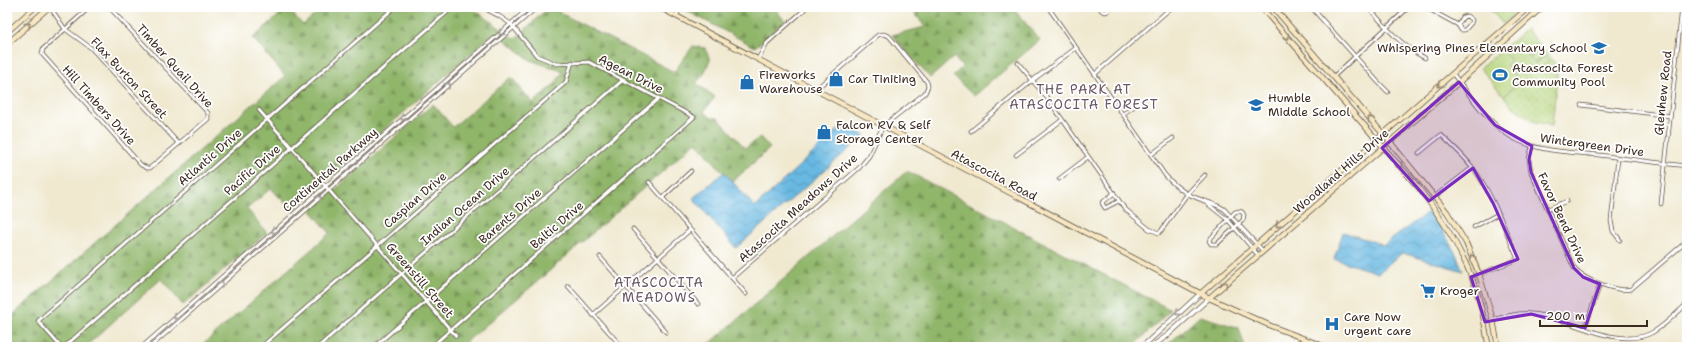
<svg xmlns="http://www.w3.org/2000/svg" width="1694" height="354" font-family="'Shantell Sans',sans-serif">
<defs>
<pattern id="forest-firs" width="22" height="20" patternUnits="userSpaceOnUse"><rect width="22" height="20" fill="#90b66b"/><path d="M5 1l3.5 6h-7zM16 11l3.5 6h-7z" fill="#779457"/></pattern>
<pattern id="park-dots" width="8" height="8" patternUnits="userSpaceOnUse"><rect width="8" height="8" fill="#b6d47b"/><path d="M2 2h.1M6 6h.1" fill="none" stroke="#9db66a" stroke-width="1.8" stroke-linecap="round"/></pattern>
<pattern id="water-waves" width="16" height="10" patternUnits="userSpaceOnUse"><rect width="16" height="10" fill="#67b8e2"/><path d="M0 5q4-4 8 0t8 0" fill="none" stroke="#5696b7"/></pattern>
</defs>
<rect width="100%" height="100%" fill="#fff"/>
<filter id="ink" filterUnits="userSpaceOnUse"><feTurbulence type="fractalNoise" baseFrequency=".025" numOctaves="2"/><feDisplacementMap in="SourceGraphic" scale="8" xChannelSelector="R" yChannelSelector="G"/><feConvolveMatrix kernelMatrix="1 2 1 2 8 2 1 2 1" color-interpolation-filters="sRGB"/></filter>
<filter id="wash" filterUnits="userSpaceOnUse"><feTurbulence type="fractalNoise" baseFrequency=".012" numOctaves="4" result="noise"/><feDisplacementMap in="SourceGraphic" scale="16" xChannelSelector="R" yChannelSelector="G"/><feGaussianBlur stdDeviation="0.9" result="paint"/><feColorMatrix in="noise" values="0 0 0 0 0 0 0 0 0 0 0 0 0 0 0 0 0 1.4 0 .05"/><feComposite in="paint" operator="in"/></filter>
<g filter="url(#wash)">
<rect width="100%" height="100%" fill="#f0e9d0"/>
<g fill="url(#forest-firs)" stroke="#667044">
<polygon points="324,7 471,7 515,39 549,7 674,72 693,46 705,48 710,60 704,74 696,83 715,97 704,111 711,118 718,118 745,148 760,137 770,148 732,182 696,142 538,281 460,347 200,347 330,233 311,211 433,104 453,127 511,77 533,103 555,84 563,71 530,60 495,32 292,211 271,188 247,209 267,233 183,305 161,279 85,347 7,347 7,320 285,76 253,38 287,8 303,25"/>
<polygon points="689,7 771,7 775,9 785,21 755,47 687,11"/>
<polygon points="910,7 1012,7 1040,40 974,96 953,76 962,67 954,57 930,78 892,35 925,27"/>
<polygon points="907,171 1171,310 1132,347 706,347"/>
<polygon points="1200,316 1239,328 1245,347 1165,347"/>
</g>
<g fill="url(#park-dots)" stroke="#787f4c">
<polygon points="1488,7 1521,7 1503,24"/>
<polygon points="1526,29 1558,67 1552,126 1533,121 1511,105 1504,96 1519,82 1505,65 1511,60 1502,50"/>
</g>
<g fill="#b6d47b" stroke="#787f4c">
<polygon points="1535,44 1539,49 1529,57 1525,52"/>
<polygon points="1502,50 1511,61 1506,65 1519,82 1504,96 1480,68"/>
<polygon points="1540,50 1544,55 1534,63 1530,58"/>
<polygon points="1545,56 1549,61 1539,69 1535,64"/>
</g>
<g fill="url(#water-waves)" stroke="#517180">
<polygon points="844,124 865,135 736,248 693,198 724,172 755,207"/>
<polygon points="1431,210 1457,256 1463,271 1402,253 1378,273 1334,259 1343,232 1384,245"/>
</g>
</g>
<g filter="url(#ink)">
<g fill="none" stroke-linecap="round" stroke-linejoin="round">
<g stroke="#564739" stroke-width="4.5">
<g id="minor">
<polyline points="50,7 65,29 91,48 179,144"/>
<polyline points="90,7 43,49 42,54 141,165 147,168 150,168 208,119 208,113 109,7"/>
<path d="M1048 7 1165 175C1171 182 1178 188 1186 193 1198 200 1212 202 1224 209L1263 251"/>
<polyline points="1100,7 1101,10 1105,12 1108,11 1110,7"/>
<polyline points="1311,7 1378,82 1388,92"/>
<path d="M1368 7C1386 27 1401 46 1425 58"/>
<polyline points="1425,7 1458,25"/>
<polyline points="676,16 681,7"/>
<polygon points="1467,16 1472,20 1471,23 1465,30 1461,30 1458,25 1463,17"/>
<polyline points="758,59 767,43 804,10 804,7"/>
<polyline points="1018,63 1048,99 1125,209 1149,229 1159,233 1161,231 1188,193 1205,175"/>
<polyline points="1095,74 1172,7"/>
<path d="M1453 74C1469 94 1485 118 1505 133 1531 152 1569 152 1599 155 1628 159 1658 163 1687 166"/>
<polyline points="1333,77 1409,7"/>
<polyline points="1581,105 1670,116"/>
<polyline points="259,110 456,336"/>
<polyline points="1123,114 1143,100"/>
<polyline points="971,131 1033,80 1076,48"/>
<path d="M1532 146 1529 159 1531 172 1574 268C1581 279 1619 293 1631 289L1687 241"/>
<path d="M1419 153 1441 135C1452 145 1464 156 1473 168 1493 195 1504 228 1518 259L1471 277"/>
<polyline points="1152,154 1173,138"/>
<polyline points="1016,155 1062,120"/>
<polyline points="1618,158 1611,221 1613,231 1620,240"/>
<polyline points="1059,179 1088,157"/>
<polyline points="649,182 746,294"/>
<polyline points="1114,193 1102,203 1105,208 1119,201"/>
<polyline points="663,197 691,171"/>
<polyline points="1204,201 1228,220 1258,255"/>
<polyline points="1429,201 1472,168"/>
<polyline points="1661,204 1682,7"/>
<polyline points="1548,209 1567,201"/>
<polygon points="1239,211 1242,212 1244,215 1243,220 1217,244 1211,244 1209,241 1211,238 1235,212"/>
<polyline points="1474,227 1498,214"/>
<polyline points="633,229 698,304"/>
<polyline points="600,257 666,332"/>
<polyline points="732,278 859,168 869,156 883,126 925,93 928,86 927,82 889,36 883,34 878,35 815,90"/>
<polyline points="568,286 622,347"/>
<polyline points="593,315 690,230"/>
<path d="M1485 322C1500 318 1516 312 1533 314 1568 317 1614 349 1649 334 1663 328 1675 314 1687 304"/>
<polyline points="1585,328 1600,284"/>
<polyline points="61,347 38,321 395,7"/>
<polyline points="64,347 453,7"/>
<polyline points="142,347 530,7"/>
<polyline points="150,347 537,7"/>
<polyline points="261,347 566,82 572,62"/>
<polyline points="318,347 624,79"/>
<polyline points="374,347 659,98"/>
<polyline points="431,347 694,117 589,62 557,64 537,56 511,24 499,16 482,7"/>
</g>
</g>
<g stroke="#564739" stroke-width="5.5">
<g id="tertiary">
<polyline points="1142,347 1200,294"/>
<polyline points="1151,347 1168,335 1209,298"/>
</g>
</g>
<g stroke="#564739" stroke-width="6">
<g id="secondary">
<polyline points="659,7 1209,298 1271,326 1326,347"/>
<path d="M1261 7 1418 187C1446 223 1472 265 1482 311 1485 323 1486 335 1489 347"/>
<polyline points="1273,7 1390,142 1447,212 1466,243 1479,274 1493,320 1498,347"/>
<polyline points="7,32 35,7"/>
<polyline points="7,44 49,7"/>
<polyline points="1200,294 1529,7"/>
<polyline points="1209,298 1459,82 1542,7"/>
</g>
</g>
<use href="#minor" stroke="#fff" stroke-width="3"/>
<use href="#tertiary" stroke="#fff" stroke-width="4"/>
<use href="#secondary" stroke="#f7e8c3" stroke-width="4.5"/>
</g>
<defs><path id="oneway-chevron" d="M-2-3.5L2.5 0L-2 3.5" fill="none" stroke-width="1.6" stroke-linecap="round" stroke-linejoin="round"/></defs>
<g stroke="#998970">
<use href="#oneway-chevron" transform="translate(28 25) rotate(-41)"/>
<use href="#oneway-chevron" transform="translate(1287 37) rotate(49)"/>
<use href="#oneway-chevron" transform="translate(1440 85) rotate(139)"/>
<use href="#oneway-chevron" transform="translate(1370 119) rotate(-131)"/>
<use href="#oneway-chevron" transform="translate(1400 166) rotate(48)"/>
<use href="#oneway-chevron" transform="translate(1278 225) rotate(140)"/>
<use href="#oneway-chevron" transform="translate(1472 257) rotate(-113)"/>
<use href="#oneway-chevron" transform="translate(1225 284) rotate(-43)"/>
</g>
<g stroke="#a79f9a">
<use href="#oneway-chevron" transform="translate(501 33) rotate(139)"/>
<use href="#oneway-chevron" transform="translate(448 85) rotate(-41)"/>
<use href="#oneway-chevron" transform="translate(403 118) rotate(139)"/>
<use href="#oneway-chevron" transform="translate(319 198) rotate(-41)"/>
<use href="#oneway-chevron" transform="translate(274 231) rotate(139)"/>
<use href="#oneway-chevron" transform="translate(221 284) rotate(-41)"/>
<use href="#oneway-chevron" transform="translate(1178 313) rotate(138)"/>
<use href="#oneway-chevron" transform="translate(176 317) rotate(139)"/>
</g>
</g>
<path fill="#7b2cbf" fill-opacity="0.2" stroke="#7b2cbf" stroke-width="3" stroke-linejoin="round" d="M1459 82 1495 125 1532 146 1529 159 1531 172 1574 268 1583 277 1600 284 1585 328 1531 314 1485 322 1471 277 1518 259 1493 203 1473 168 1429 201 1382 148Z"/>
<defs>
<g id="school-bare" transform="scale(1.2)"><path d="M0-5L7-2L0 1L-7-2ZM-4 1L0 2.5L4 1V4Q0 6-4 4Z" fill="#1f6fb2" stroke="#fff" stroke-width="2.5" paint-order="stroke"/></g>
<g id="stadium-bare" transform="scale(1.2)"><path d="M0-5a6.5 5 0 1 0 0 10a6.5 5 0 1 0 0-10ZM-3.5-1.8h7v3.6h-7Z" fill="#1f6fb2" stroke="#fff" stroke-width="2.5" paint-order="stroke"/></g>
<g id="shop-bare" transform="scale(1.2)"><path d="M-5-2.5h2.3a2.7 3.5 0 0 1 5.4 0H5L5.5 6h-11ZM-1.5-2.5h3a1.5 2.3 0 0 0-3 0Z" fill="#1f6fb2" stroke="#fff" stroke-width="2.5" paint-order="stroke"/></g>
<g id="supermarket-bare" transform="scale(1.2)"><path d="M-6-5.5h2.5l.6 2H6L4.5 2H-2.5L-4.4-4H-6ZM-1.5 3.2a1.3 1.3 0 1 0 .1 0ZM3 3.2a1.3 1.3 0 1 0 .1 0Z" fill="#1f6fb2" stroke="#fff" stroke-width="2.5" paint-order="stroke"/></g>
<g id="hospital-bare" transform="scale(1.2)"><path d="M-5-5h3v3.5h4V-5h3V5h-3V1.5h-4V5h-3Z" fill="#1f6fb2" stroke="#fff" stroke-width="2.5" paint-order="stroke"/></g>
</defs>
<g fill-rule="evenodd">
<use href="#school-bare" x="1599" y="48"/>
<use href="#stadium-bare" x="1500" y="75"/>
<use href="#shop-bare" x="836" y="79"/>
<use href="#shop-bare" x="747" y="82"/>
<use href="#school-bare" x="1256" y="105"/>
<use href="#shop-bare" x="824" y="132"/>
<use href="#supermarket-bare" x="1428" y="291"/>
<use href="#hospital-bare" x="1332" y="324"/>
</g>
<g text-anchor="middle" stroke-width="3.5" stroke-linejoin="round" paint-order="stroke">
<g font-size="12" fill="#3b2a1e" stroke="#fff" text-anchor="start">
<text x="1587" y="52" text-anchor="end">Whispering Pines Elementary School</text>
<text x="1512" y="72">Atascocita Forest<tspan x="1512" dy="14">Community Pool</tspan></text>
<text x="759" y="79">Fireworks<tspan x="759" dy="14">Warehouse</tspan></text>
<text x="848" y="83">Car Tiniting</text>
<text x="1268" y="102">Humble<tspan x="1268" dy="14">Middle School</tspan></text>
<text x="836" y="129">Falcon RV &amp; Self<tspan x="836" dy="14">Storage Center</tspan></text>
<text x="1440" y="295">Kroger</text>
<text x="1344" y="321">Care Now<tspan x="1344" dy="14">urgent care</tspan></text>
</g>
<g font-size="12" fill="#3b2a1e" stroke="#fff">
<text transform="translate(175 66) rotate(48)" y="4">Timber Quail Drive</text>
<text transform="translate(631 74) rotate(27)" y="4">Agean Drive</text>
<text transform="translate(129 78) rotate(47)" y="4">Flax Burton Street</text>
<text transform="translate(1663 93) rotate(-84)" y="4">Glenhew Road</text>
<text transform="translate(99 105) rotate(48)" y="4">Hill Timbers Drive</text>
<text transform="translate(1592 145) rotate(8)" y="4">Wintergreen Drive</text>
<text transform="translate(210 157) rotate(-41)" y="4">Atlantic Drive</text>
<text transform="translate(252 170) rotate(-41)" y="4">Pacific Drive</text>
<text transform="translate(330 170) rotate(-41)" y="4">Continental Parkway</text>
<text transform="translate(1341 171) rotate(-41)" y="4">Woodland Hills Drive</text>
<text transform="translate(994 175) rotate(28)" y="4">Atascocita Road</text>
<text transform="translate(415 200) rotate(-41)" y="4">Caspian Drive</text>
<text transform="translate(465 206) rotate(-41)" y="4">Indian Ocean Drive</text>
<text transform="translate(798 208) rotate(-42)" y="4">Atascocita Meadows Drive</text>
<text transform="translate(510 216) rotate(-41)" y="4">Barents Drive</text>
<text transform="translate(1562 218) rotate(65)" y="4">Favor Bend Drive</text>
<text transform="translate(557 225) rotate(-41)" y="4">Baltic Drive</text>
<text transform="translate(420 280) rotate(49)" y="4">Greenstill Street</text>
</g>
<g font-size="13" letter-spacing="1" fill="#695663" stroke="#fff">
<text x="1084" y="94">THE PARK AT<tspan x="1084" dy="15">ATASCOCITA FOREST</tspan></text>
<text x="659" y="287">ATASCOCITA<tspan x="659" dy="15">MEADOWS</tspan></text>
</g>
</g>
<rect width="1694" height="354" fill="none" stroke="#fff" stroke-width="24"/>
<path d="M1540 320v6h107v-6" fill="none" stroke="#3b2a1e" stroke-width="2"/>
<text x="1546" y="320" font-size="12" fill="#3b2a1e" stroke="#ffffff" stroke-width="3" paint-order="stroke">200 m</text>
</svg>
